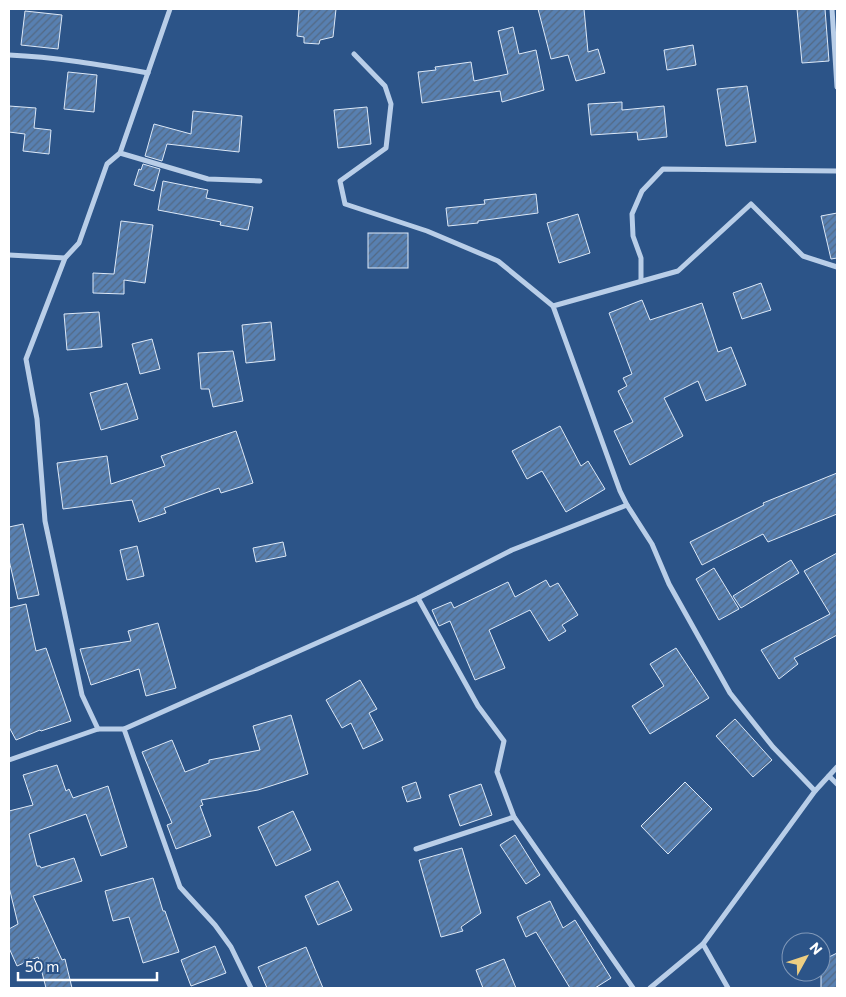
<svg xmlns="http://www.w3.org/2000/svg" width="846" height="997" font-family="Commissioner,sans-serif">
<defs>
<pattern id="building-hatch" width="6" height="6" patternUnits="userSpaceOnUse" patternTransform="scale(1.25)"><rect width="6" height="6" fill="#5880b1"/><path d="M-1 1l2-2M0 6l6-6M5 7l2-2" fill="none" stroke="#536984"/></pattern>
</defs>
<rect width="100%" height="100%" fill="#2c5488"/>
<g fill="url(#building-hatch)" stroke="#dce8f7">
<polygon points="299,9 336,9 333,37 320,40 319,44 304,43 304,37 297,36"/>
<polygon points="538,9 584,9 588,52 598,49 605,73 576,81 568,55 551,59"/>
<polygon points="797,9 825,9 829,61 802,63"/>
<polygon points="25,11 62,15 58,49 21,45"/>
<polygon points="513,27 519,54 536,50 544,90 502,102 500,91 422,103 418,72 436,70 435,67 471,62 474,81 508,74 498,31"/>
<polygon points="693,45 696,65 667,70 664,50"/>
<polygon points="68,72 97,75 94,112 64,109"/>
<polygon points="747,86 756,142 726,146 717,89"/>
<polygon points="622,102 622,110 664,106 667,137 638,140 637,132 591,135 588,104"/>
<polygon points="9,106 36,108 34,128 51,130 49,154 23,151 25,134 9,132"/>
<polygon points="367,107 371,144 338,148 334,110"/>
<polygon points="193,111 242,116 239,152 167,144 162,161 145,156 154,124 191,134"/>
<polygon points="143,164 160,169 154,191 134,185 139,169 141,170"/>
<polygon points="163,181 208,190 206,198 253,207 248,230 220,225 221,222 158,210"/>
<polygon points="536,194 538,213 478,221 478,223 448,226 446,208 485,204 484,200"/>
<polygon points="837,213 837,258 831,259 821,216"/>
<polygon points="578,214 590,253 559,263 547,223"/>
<polygon points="121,221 153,225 145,283 124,280 124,294 93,293 93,273 114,274"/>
<rect x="368" y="233" width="40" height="35"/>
<polygon points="761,283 771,310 742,319 733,293"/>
<polygon points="642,300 650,320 702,303 718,352 731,347 746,385 706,401 698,381 664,398 683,436 630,465 614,431 633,422 618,391 627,386 623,378 632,374 609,313"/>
<polygon points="99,312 102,347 67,350 64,314"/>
<polygon points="271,322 275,360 246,363 242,325"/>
<polygon points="152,339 160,369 140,374 132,344"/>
<polygon points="233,351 243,401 213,407 209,389 201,389 198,353"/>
<polygon points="127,383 138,419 101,430 90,393"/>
<polygon points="560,426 581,466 588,461 605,489 566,512 542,471 527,479 512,451"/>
<polygon points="236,431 253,483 221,493 219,488 164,508 166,513 139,522 132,500 63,509 57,463 107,456 111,484 165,466 161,456"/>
<polygon points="837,473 837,514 768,542 763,534 702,565 690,542 764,505 763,503"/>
<polygon points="23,524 39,595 18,599 9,560 9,527"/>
<polygon points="283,542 286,556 256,562 253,548"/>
<polygon points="137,546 144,576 127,580 120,550"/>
<polygon points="837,553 837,635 794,658 798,664 779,679 761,650 830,614 804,571"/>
<polygon points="791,560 799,573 741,608 733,596"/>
<polygon points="714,568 739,609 719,620 696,579"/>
<polygon points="546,580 550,587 558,583 578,615 562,625 566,631 549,641 530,610 489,630 505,668 475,680 450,621 439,626 432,610 451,602 454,608 508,582 515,597"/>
<polygon points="26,604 36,651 46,648 71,721 41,731 40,730 16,740 9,727 9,608"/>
<polygon points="158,623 176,688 146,696 139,669 91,685 80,649 131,641 128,631"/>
<polygon points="676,648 709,698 650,734 632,706 664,686 650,664"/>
<polygon points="360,680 377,709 369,713 383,740 363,749 351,723 342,728 326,700"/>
<polygon points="291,715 308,774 258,790 201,800 203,805 200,806 211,836 176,849 167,825 172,823 142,752 172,740 185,772 209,763 209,760 260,750 253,726"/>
<polygon points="735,719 772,760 753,777 716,736"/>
<polygon points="57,765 66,791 69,789 73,798 108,786 127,847 101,856 86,814 29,834 37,866 40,866 41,868 74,858 82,881 33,896 62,960 65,959 72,988 46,988 38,957 17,966 9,948 9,929 18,924 9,887 9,811 33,805 23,775"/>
<polygon points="416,782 421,798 407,802 402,787"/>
<polygon points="685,782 712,809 668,854 641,826"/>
<polygon points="481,784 492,815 460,826 449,795"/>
<polygon points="293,811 311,850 276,866 258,827"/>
<polygon points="515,835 540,875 526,884 500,845"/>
<polygon points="462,848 481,913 461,927 463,931 441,937 419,860"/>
<polygon points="153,878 163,911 165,911 179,952 143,963 129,917 113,921 105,891"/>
<polygon points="338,881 352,910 318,925 305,896"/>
<polygon points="550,901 563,928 575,920 611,978 595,988 570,988 536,932 526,937 517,917"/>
<polygon points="215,946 226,973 191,986 181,960"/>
<polygon points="306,947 323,988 267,988 258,967"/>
<polygon points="837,953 837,988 821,988 821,961"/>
<polygon points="504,959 516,988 483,988 476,970"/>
</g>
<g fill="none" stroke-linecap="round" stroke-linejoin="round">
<g stroke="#b9cee8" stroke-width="5">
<polyline points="832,9 837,87"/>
<polyline points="354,54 385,86 391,104 386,148 340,181 345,204 427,231 498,261 553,306"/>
<path d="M9 55C55 57 102 65 148 73"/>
<polyline points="120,153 208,179 260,181"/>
<polyline points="9,255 65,258"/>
<polyline points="641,281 641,258 633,236 632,214 642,191 663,169 837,171"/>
<polyline points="418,598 478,706 504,741 497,772 514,817 633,988"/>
<polyline points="98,729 82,695 45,521 37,419 26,359 65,258 79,243 107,164 120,153 170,9"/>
<polyline points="124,729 180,887 215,925 231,947 251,988"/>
<polyline points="9,760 98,729 124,729 418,598 512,550 627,505"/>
<polyline points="829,776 837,784"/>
<polyline points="815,791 773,747 730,693 669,584 652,544 627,505 620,491 553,306 678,271 751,204 803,256 837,267"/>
<polyline points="416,849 514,817"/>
<polyline points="703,944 728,988"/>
<polyline points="650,988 703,944 815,791 837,767"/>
</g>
</g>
<rect width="846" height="997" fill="none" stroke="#ffffff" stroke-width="20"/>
<g transform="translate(806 957) rotate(50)"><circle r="24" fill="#2c5488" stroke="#8098b8"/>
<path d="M0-4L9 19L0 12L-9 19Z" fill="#edce82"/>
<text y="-8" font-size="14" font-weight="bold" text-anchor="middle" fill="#ffffff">N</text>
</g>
<path d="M18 972v8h139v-8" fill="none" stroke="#ffffff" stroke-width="2.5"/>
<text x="25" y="972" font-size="15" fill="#ffffff" stroke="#2c5488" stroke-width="4" paint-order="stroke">50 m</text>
</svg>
